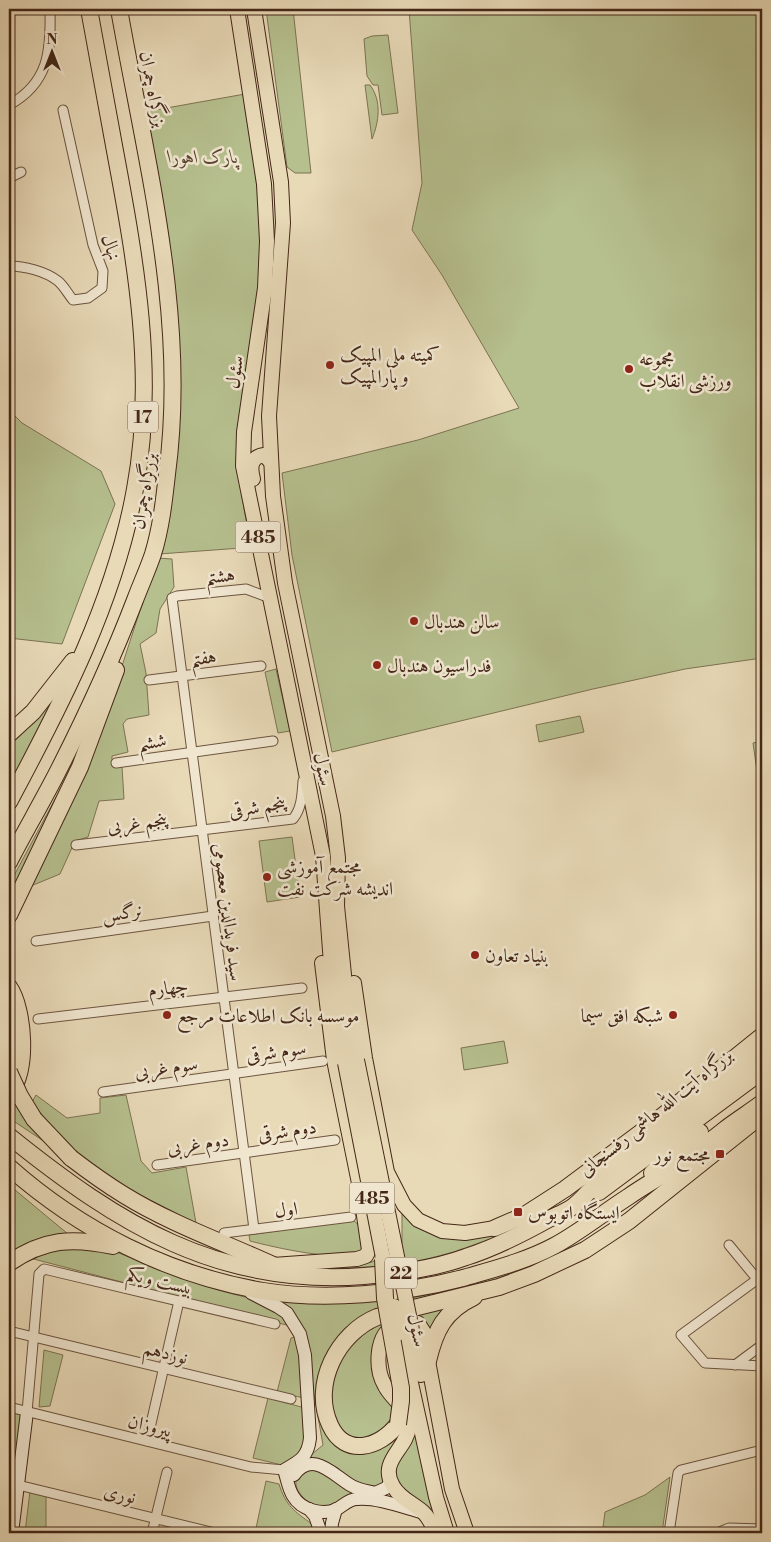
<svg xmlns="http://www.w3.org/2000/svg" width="771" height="1542" font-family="'Libre Bodoni',Amiri,serif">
<rect width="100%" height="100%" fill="#e8d9b7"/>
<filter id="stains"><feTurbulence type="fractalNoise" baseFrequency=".004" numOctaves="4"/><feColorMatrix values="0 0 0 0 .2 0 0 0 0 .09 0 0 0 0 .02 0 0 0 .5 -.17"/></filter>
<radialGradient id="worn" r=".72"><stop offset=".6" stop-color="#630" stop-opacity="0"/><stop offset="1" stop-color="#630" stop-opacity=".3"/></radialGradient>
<g fill="#b6bf8e" stroke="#7d7352">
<polygon points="266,9 293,9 311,173 295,173 287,167"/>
<polygon points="409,9 762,9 762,658 685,669 593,689 332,752 292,555 282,473 418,440 519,408 442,275 412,230 422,183"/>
<polygon points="388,35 398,113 382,115 378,85 373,85 367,76 364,39 372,36"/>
<path d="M365 85H370C382 101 379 122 372 139Z"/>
<polygon points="245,94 260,209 261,252 258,296 239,478 246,520 255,547 159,554 180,418 180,377 178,323 144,112"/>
<polygon points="9,410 22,423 101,471 115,504 62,644 9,638"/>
<polygon points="157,558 172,559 174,587 160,609 156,633 140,644 146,673 149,715 127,719 123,724 128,752 112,756 112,766 122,767 124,799 99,801 88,837 75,841 60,874 26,888 109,706"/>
<polygon points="276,669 290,731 278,733 265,672"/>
<polygon points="56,697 9,786 9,746 31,725"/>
<polygon points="580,716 584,732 539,742 536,725"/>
<polygon points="762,741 762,770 757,771 753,743"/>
<polygon points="85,743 9,900 9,885"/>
<polygon points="292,837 300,897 267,902 259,841"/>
<polygon points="9,1001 18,1044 9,1080"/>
<polygon points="504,1041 508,1063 464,1070 461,1048"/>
<polygon points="12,1094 60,1152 9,1118 9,1096"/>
<polygon points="36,1095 67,1118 100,1113 100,1098 126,1095 141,1161 152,1173 186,1167 196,1223 138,1194 102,1173 63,1142 32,1102"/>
<path d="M9 1185 68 1234C43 1237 29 1239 9 1254Z"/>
<polygon points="570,1194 506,1233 454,1252 404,1265 331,1269 326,1265 372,1262 400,1247 402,1243 402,1210 453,1238"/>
<path d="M353 1220 360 1226 364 1251C345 1264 273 1247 250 1241L249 1235Z"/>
<polygon points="45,1248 106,1248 186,1279 218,1290 264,1302 294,1327 26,1257"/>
<path d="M538 1261 541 1266 477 1289 378 1314 322 1381 344 1447 406 1421 385 1482 375 1489 356 1483 323 1460 306 1459 323 1445 303 1333 266 1297C302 1299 338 1301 374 1301 431 1300 485 1280 538 1261Z"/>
<polygon points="456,1301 428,1337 409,1310"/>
<polygon points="382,1317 383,1326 376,1344 396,1403 387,1432 352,1441 331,1420 329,1407 337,1356"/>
<polygon points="295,1337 299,1338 304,1398 277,1392 291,1338"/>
<polygon points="44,1350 63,1355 50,1406 39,1407"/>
<polygon points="268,1398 305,1408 308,1447 286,1466 253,1458"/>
<polygon points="9,1412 22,1415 9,1517"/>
<polygon points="415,1427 434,1512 430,1514 397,1488 395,1460"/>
<path d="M318 1469 359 1495C349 1500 334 1510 322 1508 306 1506 282 1480 306 1471 309 1469 314 1469 318 1469Z"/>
<polygon points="670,1477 662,1533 603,1527 605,1512 645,1495"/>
<path d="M266 1481 279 1484C286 1506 294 1511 312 1524L313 1533H255Z"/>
<polygon points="30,1491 46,1496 46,1533 25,1533"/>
</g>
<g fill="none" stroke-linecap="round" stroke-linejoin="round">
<g stroke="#6d543f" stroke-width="11">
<g id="street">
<path d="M9 105C49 83 51 51 50 9"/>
<polyline points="9,178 21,172"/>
<path d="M9 266C24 266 45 271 58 281 64 286 68 294 73 300L88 298 102 288 103 271 93 245 63 110"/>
<polyline points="149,680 261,666"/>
<polyline points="116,763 273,741"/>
<path d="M76 845 293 819C302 808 302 794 303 781"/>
<polyline points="36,941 213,916"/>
<polyline points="38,1019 302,988"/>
<polyline points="103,1092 323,1061"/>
<polyline points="157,1165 335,1140"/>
<polyline points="254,1229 172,598 177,596 246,589 270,598"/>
<polyline points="224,1233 351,1217"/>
<polyline points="729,1245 762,1285"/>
<polyline points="762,1276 681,1335 705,1363 762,1366"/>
<polyline points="9,1331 291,1399"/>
<polyline points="735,1365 762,1345"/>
<polyline points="9,1407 251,1467 284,1470"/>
<polyline points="27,1412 39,1274 44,1269 275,1324"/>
<polyline points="147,1441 179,1301"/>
<polyline points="18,1485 215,1533"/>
<polyline points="152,1533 167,1472"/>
<polyline points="669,1533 678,1473 681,1470 762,1450"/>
<polyline points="717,1533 729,1528 762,1529"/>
</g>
</g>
<g stroke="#442717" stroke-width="14">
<g id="secondary">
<path d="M251 1293 278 1307 287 1313 300 1334 305 1355 310 1438C308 1457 300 1461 284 1470 287 1478 288 1488 293 1496 301 1510 323 1516 337 1509 344 1505 349 1499 357 1499 376 1497 403 1507 421 1512"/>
<path d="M294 1475C313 1449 334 1476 352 1486 359 1490 367 1491 375 1493L386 1488 391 1482"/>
<polyline points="309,1509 315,1516 321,1533"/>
<polyline points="12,1533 27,1412"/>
<polyline points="331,1533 332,1523 336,1509"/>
</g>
</g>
<g stroke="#442717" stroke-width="16">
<g id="primary">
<polyline points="237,9 264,184 267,241 265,288 244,432 243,466 323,856 331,964 337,1017 345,1063"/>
<polyline points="254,9 281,182 283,223 269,416 273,496 285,583 333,816 338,858 337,906 348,1014 357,1060"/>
<path d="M253 479C250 468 250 457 264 455L271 462"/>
<polyline points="354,983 365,1058 387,1172 404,1205 418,1220 442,1231 465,1233 495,1228"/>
<polyline points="273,1265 357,1259 366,1256 369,1250 360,1188 334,1060 322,963"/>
<polyline points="412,1330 421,1375"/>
<polyline points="400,1333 436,1497 447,1533"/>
<path d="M436 1533C432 1526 430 1519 424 1513 415 1504 400 1499 393 1486 378 1461 407 1449 409 1427 411 1410 392 1400 385 1386 375 1369 375 1334 396 1325 404 1322 410 1321 418 1323L425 1334 428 1361 452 1489 467 1533"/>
</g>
</g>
<g stroke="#442717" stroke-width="18">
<g id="highway">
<polyline points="9,734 33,712 73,661"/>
<path d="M9 802C62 703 115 601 135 489 156 376 136 263 115 151 106 104 98 56 89 9"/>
<path d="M9 862C24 833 41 804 56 775 85 718 112 660 135 600 141 584 148 569 153 554 161 528 164 501 167 474 188 317 146 163 119 9"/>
<polyline points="9,915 80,767 116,670"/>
<path d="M9 987C24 1008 29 1074 9 1093"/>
<path d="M9 1136C118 1224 219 1287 364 1276 399 1273 433 1269 466 1257 495 1248 522 1234 549 1219 557 1215 568 1211 575 1205 585 1197 593 1186 602 1177 623 1160 645 1143 667 1126 699 1101 730 1076 762 1052"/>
<path d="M71 1158C88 1171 106 1184 124 1195 171 1224 223 1242 273 1265"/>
<path d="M9 1167C80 1230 168 1275 263 1291 325 1301 402 1294 463 1278 494 1269 526 1261 554 1246 580 1232 603 1213 628 1197 645 1185 664 1175 681 1163 696 1153 710 1141 724 1130 737 1120 750 1112 762 1103"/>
<polyline points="652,1173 669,1157 700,1132"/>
<polyline points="599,1192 762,1071"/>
<polyline points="495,1228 523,1216 565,1189 655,1122 762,1036"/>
<path d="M9 1263C44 1239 72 1237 113 1246"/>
<path d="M428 1361C435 1331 444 1311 474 1297"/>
<path d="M398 1424C380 1448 345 1458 330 1425 311 1384 338 1333 377 1317L499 1287 534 1274 585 1250 629 1221 758 1118"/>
</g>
</g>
<use href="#street" stroke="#f0e6d0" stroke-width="9"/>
<use href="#secondary" stroke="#f0e6d0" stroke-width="12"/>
<use href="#primary" stroke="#e8d9b7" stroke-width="14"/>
<use href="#highway" stroke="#e8d9b7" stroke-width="16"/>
<g stroke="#442717" stroke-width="16" stroke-linecap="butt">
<g id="primary-bridge">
<polyline points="357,1060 412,1330"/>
<polyline points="345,1063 385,1268"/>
<polyline points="394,1306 400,1333"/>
</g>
</g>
<g stroke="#442717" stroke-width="18" stroke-linecap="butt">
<g id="highway-bridge">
<polyline points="9,1072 20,1096 34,1119 71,1158"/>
<polyline points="383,1259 385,1298 401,1388 401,1401 398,1424"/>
</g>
</g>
<use href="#primary-bridge" stroke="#e8d9b7" stroke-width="14"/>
<use href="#highway-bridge" stroke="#e8d9b7" stroke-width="16"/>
</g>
<g fill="#8f2418" stroke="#f0e6d0" stroke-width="2">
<circle cx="330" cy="365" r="5"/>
<circle cx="629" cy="369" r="5"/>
<circle cx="414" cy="621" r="5"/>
<circle cx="377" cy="665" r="5"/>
<circle cx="267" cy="877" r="5"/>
<circle cx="475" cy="955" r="5"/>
<circle cx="167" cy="1015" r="5"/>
<circle cx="673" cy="1015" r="5"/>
<rect x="715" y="1149" width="10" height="10" rx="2.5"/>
<rect x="513" y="1207" width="10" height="10" rx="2.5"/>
</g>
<g text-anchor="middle" stroke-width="5" stroke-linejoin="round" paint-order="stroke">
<g fill="#f0e6d0" stroke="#78604e" stroke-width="1">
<rect x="128" y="401.5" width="30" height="31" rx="4"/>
<rect x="235.5" y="521.5" width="45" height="31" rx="4"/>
<rect x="349.5" y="1182.5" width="45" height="31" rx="4"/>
<rect x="385" y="1257.5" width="32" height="31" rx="4"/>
</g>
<g font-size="18" font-weight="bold" fill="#442717">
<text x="143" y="423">17</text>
<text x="258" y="543">485</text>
<text x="372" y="1204">485</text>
<text x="401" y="1279">22</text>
</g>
<g font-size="19" fill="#442717" stroke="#f0e6d0">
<text transform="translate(154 89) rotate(79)" y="7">بزرگراه چمران</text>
<text transform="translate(112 247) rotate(72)" y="7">نهال</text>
<text transform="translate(234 372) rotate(-81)" y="7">سئول</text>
<text transform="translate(143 491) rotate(-81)" y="7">بزرگراه چمران</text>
<text transform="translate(220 575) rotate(-6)" y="7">هشتم</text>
<text transform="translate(203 657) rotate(-8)" y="7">هفتم</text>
<text transform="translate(152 741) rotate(-8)" y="7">ششم</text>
<text transform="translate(324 769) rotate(78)" y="7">سئول</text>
<text transform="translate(257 806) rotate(-10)" y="7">پنجم شرقی</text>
<text transform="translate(137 822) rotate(-7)" y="7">پنجم غربی</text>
<text transform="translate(122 912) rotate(-8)" y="7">نرگس</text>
<text transform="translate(229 912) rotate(83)" y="7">سید فریدالدین معصومی</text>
<text transform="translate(168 987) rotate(-7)" y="7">چهارم</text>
<text transform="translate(276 1051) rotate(-8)" y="7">سوم شرقی</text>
<text transform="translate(166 1067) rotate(-8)" y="7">سوم غربی</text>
<text transform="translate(655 1112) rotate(-39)" y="7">بزرگراه آیت الله هاشمی رفسنجانی</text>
<text transform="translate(287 1130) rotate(-8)" y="7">دوم شرقی</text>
<text transform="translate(198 1143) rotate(-8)" y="7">دوم غربی</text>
<text transform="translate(286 1209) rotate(-7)" y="7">اول</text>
<text transform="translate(160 1280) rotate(13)" y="7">بیست ویکم</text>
<text transform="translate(418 1330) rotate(78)" y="7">سئول</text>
<text transform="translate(166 1352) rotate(14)" y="7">نوزدهم</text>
<text transform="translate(150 1425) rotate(14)" y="7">پیروزان</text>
<text transform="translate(120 1493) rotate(13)" y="7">نوری</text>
</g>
<g font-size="19" font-style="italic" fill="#5b452f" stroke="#f0e6d0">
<text x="203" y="163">پارک اهورا</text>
</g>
<g font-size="19" fill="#442717" stroke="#f0e6d0" text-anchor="start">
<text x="340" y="361">کمیته ملی المپیک<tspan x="340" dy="22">و پارالمپیک</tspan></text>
<text x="639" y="365">مجموعه<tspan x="639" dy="22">ورزشی انقلاب</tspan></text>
<text x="424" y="628">سالن هندبال</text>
<text x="387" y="672">فدراسیون هندبال</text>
<text x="277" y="873">مجتمع آموزشی<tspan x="277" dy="22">اندیشه شرکت نفت</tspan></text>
<text x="485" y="962">بنیاد تعاون</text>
<text x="177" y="1022">موسسه بانک اطلاعات مرجع</text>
<text x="663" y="1022" text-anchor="end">شبکه افق سیما</text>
<text x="710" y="1161" text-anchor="end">مجتمع نور</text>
<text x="528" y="1219">ایستگاه اتوبوس</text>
</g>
</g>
<rect width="771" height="1542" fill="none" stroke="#e8d9b7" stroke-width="30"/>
<rect x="10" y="10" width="751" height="1522" fill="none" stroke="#442717" stroke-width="2.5"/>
<rect x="15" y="15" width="741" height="1512" fill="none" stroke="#442717"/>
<g transform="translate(52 52)" stroke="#f0e6d0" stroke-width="4" paint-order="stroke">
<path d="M0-4L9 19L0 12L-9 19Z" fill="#442717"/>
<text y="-8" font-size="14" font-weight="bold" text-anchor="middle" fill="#442717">N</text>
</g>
<rect width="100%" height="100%" filter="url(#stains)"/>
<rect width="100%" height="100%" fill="url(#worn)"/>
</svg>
